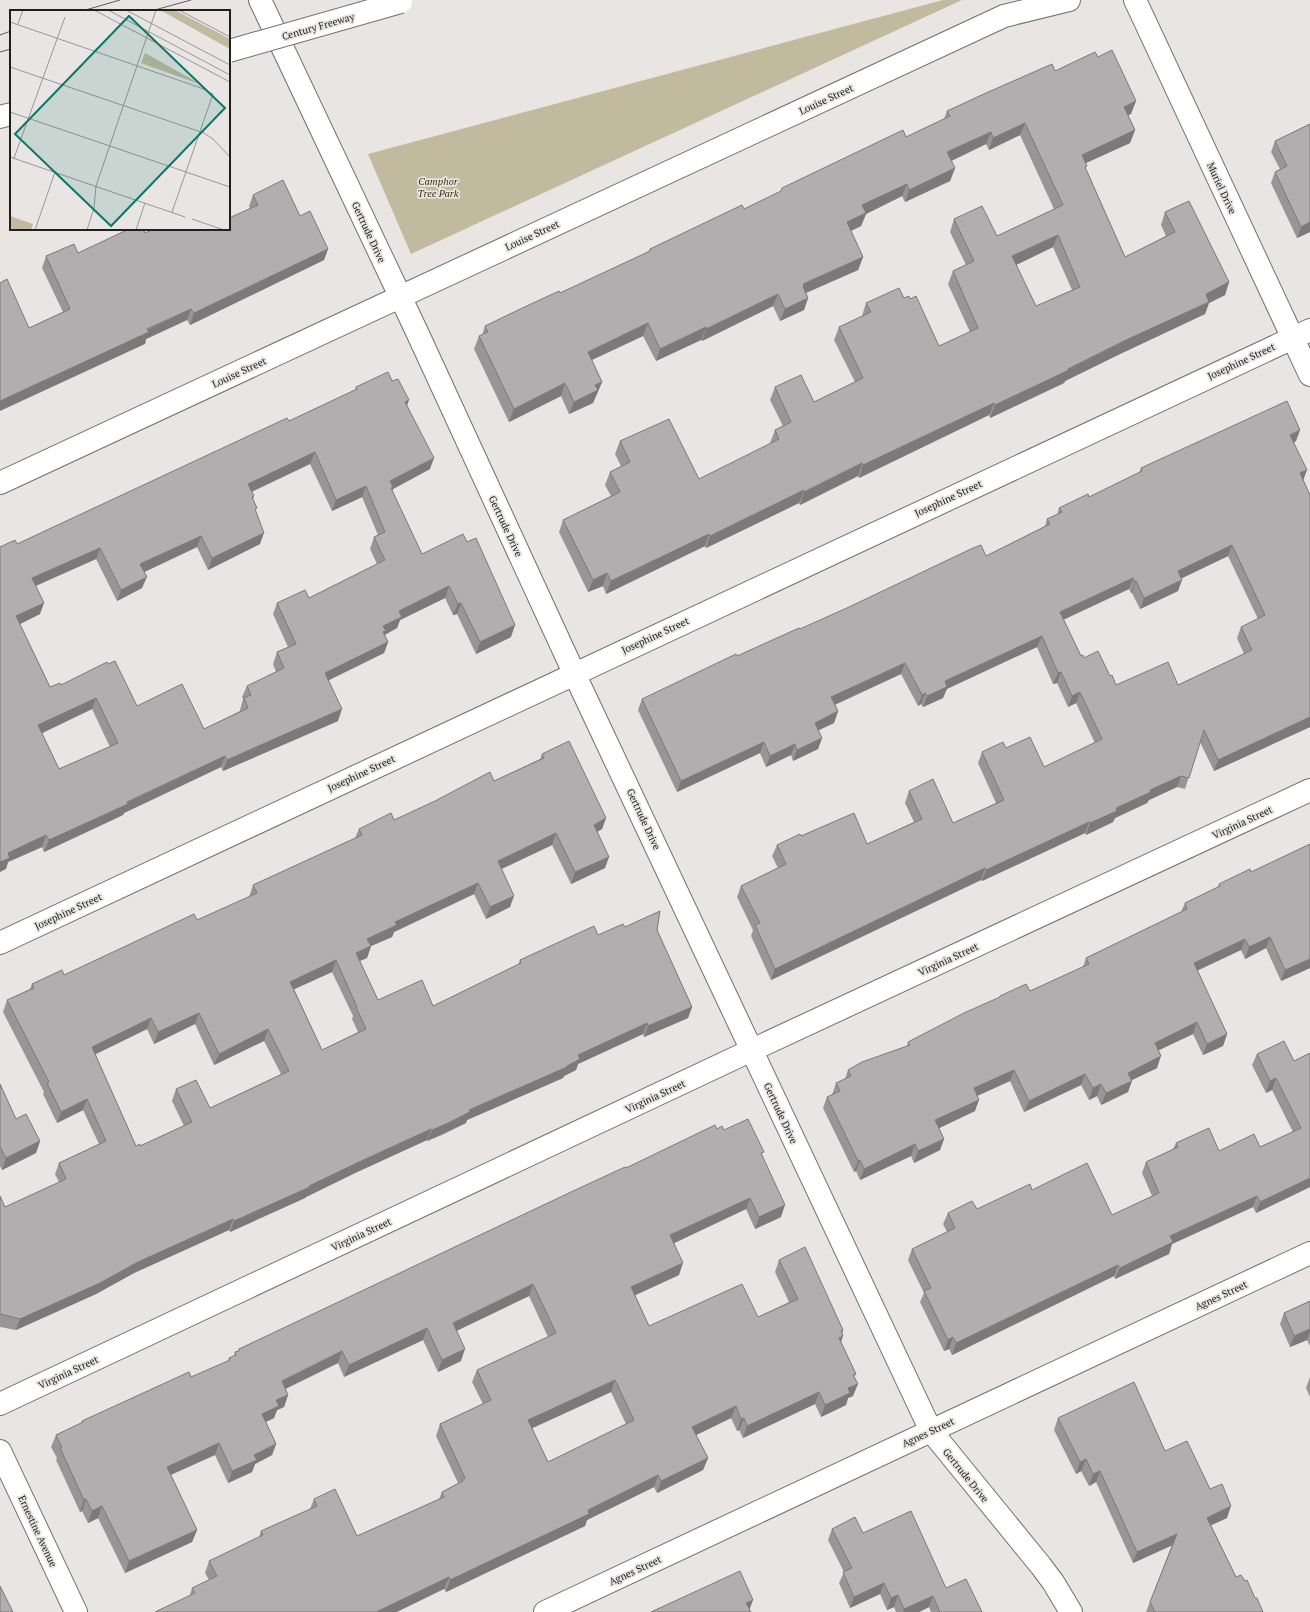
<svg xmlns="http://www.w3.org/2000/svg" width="1310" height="1612" font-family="'PT Serif',serif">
<rect width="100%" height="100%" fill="#e9e5e3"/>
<polygon fill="#c2ba9f" points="943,0 962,0 411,254 368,154"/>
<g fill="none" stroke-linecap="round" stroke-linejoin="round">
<g stroke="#726e6d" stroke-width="24">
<g id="street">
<polyline points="260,0 417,332 574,673 931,1431 1041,1566 1053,1582 1071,1612"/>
<polyline points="1135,0 1310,375"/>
<polyline points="0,483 1004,16 1069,0"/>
<polyline points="0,943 1310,330"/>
<polyline points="0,1404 752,1050 1310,790"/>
<polyline points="0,1451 76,1612"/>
</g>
</g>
<g stroke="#726e6d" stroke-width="24">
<polyline id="secondary" points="545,1612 1310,1253"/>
</g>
<g stroke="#726e6d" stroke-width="24">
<polyline id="highway" points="0,117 11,114"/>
</g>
<use href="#street" stroke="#fff" stroke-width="22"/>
<use href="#secondary" stroke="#fff" stroke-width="22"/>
<use href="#highway" stroke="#fff" stroke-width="22"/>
<g stroke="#5e5c5b" stroke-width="1">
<polyline points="82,11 120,0"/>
<polyline points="151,11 191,0"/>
<polyline points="0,35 11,31"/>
<polyline points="0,52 11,49"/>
</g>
<g stroke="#726e6d" stroke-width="24" stroke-linecap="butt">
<polyline id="highway-bridge" points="229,51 401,2"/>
</g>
<use href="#highway-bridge" stroke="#fff" stroke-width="22"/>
</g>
<g fill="#999596" fill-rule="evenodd">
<path d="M1055 71 1131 114 1128 115 1135 130 1130 143 1086 163V169L1125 257 1166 236 1161 225 1165 212 1229 282 1225 295 1209 303 1205 314 1120 354 1065 381 1064 383 990 418 989 415 859 478 858 476 800 505 799 503 706 548 705 546 606 594 603 586 588 592 559 532 563 520 611 496 605 485 610 472 621 466 615 454 620 441 699 479 770 444V443L775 430 783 426 770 400 775 387 814 402 855 382 834 340 839 327 862 316 866 303 904 298 910 299 939 346 970 332 948 284 953 271 966 265 950 232 954 219 997 236 1054 209 1020 135 989 150 986 144 951 161 955 168 950 181 905 202 902 196 866 214 861 226 851 231 863 257 858 270 806 293 808 298 804 310 780 321 773 306 702 341 701 340 656 361 643 336 592 360 602 382 597 394 596 395 593 403 569 414 561 396 509 422 474 349 479 336 482 335 485 326 560 293 649 252 650 249 744 209 906 137 944 119 947 111ZM1053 247 1072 290 1036 306 1016 265Z"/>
<polygon points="1310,124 1310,232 1297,238 1271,183 1275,172 1280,169 1271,152 1275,141"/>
<polygon points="253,195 300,216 328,249 324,260 190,325 187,320 146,339 145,344 29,328 63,312 42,268 46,256 78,253 145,233 229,229 250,208 249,206"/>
<path d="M392 381 407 405 430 469 393 489 392 491 422 554 511 637 476 654 457 614 453 615 445 598 400 620 397 628 385 635 388 642 384 653 329 680 338 721 223 771 221 767 124 813 123 815 44 852 42 847 8 862 6 869 17 544 289 421 355 390 356 387ZM310 464 332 511 362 497 378 535 374 537 370 549 377 564 309 598 277 603 273 614 288 647 277 652 273 664 276 672 247 686 242 697 243 699 240 710V711L204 729 137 706 61 685 50 687 20 624 40 614 36 586 96 559 117 601 142 588 144 572 197 547 208 570 260 544 256 512 253 499 254 496 252 492ZM92 709 110 747 59 769 42 733Z"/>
<path d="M1296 441 1294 443 1303 480 1310 495V727L1214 771 1200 742 1185 789 1177 787 1149 800 1147 803 1115 818 1113 822 1086 835 1085 833 982 881 981 880 771 980 751 936 753 930 737 897 741 886 778 868 772 856 777 845 801 836 867 844 914 822 905 803 909 791 953 823 996 803 978 763 982 752 1006 748 1044 767 1095 743 1076 703 1068 707 1057 683 1053 684 1037 647 946 689 943 698 923 707 921 704 918 706 901 674 835 705 838 711 834 723 818 730 822 738 818 749 793 761 791 755 766 767 760 753 677 792 638 710 642 699 737 656 800 629 986 556 1045 526 1047 519 1057 515 1059 508 1089 497 1139 473 1141 468ZM1228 556 1258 619 1241 627 1237 638 1244 654 1178 685H1116L1110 676 1084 658 1081 656 1063 620 1129 589 1131 593H1132L1140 609 1178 591 1182 578Z"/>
<path d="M542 754 606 818 602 829 597 832 605 868 571 884 552 845 501 869 510 907 486 919 474 894 394 932 392 937 371 946 367 958 360 961 378 1000 433 1006 518 965 520 960 625 927 657 930 692 1007 688 1018 644 1037 643 1034 578 1064 576 1070 564 1076 563 1078 467 1120 466 1123 442 1135 427 1141V1140L355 1173 306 1197 305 1198 230 1232 229 1230 134 1273 96 1294 16 1330 0 1327V1196L5 1207 59 1182 55 1174 59 1163 99 1144 83 1110 57 1123 43 1094 44 1092 3 1012 7 1000 30 989 32 984 64 975 197 920 249 897 253 885 355 838 359 829 394 820 494 781 540 759ZM332 972 353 1016 352 1019 358 1032 322 1050 294 989ZM195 1024 214 1065 264 1041 281 1074 210 1108 176 1089 172 1101 184 1126 140 1146H136L95 1054 147 1029 154 1044Z"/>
<polygon points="1219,884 1310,968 1281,981 1266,948 1245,959 1241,950 1197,971 1227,1034 1223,1046 1203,1055 1193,1034 1158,1050 1157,1068 1131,1080 1128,1092 1101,1105 1097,1096 1089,1100 1081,1085 1024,1112 1010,1081 977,1096 975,1111 939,1128 944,1139 940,1150 914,1163 911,1156 860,1180 856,1171 854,1172 823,1108 827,1097 832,1095 836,1083 845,1079 848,1070 907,1046 908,1042 999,998 1000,996 1030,991 1083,967 1086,958 1181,912 1185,903 1218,887"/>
<polygon points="1310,1053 1310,1187 1256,1213 1253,1207 1172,1244 1169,1254 1115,1279 1114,1276 952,1355 949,1349 944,1351 920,1302 924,1293 908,1260 912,1249 947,1232 943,1224 948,1213 977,1209 1032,1190 1112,1215 1152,1196 1142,1173 1146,1162 1173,1149 1176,1143 1219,1151 1260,1147 1293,1132 1272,1090 1266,1093 1252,1065 1257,1054 1294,1061"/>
<polygon points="0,1084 16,1119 40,1141 36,1153 2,1170 0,1166"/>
<path d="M717 1129 724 1130 762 1157 781 1217 755 1229 746 1209 674 1243 679 1275 635 1295 649 1326 758 1317 789 1302 775 1272 779 1260 843 1330 842 1333 841 1342 856 1374 854 1377 853 1396 848 1398 846 1405 821 1417 815 1404 743 1438 739 1430 737 1431 731 1418 696 1435 708 1458 703 1470 657 1493 654 1487 587 1520 585 1526 446 1592 444 1589 190 1595 192 1588 209 1580 205 1573 209 1561 259 1537 261 1531 310 1509 314 1499 357 1536 439 1499 442 1492 458 1483 436 1436 440 1424 483 1404 472 1382 477 1370 548 1337 529 1296 456 1331 461 1361 438 1372 423 1340 344 1377 338 1363 285 1389 288 1395 284 1407 277 1410 274 1418 266 1422 276 1444 272 1455 255 1464 252 1472 228 1483 215 1455 171 1475 197 1530 192 1542 125 1573 98 1518 88 1523 82 1511 80 1512 56 1460 57 1458 51 1447 56 1435 81 1423 82 1421 191 1377 228 1361 229 1358 234 1356 235 1352 238 1351 239 1349 626 1168ZM611 1392 626 1424 548 1462 532 1428Z"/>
<polygon points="1310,1301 1310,1346 1307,1340 1290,1347 1280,1324 1284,1313"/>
<polygon points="1310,1377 1310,1397 1306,1388"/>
<polygon points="1058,1418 1165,1451 1210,1489 1227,1518 1211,1525 1236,1577 1245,1581 1263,1612 1146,1612 1172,1545 1133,1563 1096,1482 1089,1486 1081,1471 1076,1474 1054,1430"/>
<polygon points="832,1529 863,1533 982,1612 931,1612 929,1607 919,1612 896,1612 894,1607 887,1610 880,1594 850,1608 839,1583 844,1572 828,1540"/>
</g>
<g fill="#7d797a">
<polygon points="1136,101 1131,114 1119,119 1124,107"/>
<polygon points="1025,123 1020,135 989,150 993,138"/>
<polygon points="1135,130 1130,143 1077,167 1082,155"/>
<polygon points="991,132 986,144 943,165 947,152"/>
<polygon points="955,168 950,181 905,202 909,190"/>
<polygon points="907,184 902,196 866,214 861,226 842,235 847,222 862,205"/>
<polygon points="1310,222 1310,232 1297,238 1301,227"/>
<polygon points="1058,235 1053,247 1008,269 1012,256"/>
<polygon points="328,249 324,260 190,325 194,313"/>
<polygon points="863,257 858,270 801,295 803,284"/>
<polygon points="1229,282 1225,295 1209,303 1205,314 1120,354 1065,381 1064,383 990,418 995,405"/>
<polygon points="778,294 773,306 702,341 706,329"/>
<polygon points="808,298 804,310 780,321 785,309"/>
<polygon points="191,309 187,320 146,339 145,344 0,411 0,401"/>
<polygon points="648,323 643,336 583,364 588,352"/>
<polygon points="706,327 701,340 656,361 660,349"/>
<polygon points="602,382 593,403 569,414 574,402 595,385"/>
<polygon points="565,383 561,396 509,422 514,409"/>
<polygon points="409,400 405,411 405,402"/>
<polygon points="994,403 989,415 859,478 863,465"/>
<polygon points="1300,430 1296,441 1286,446 1290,435"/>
<polygon points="315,452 310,464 244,495 248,484"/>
<polygon points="434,458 430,469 393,489 389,499 390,481"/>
<polygon points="862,463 858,476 800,505 804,492"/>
<polygon points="1307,470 1303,481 1300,473"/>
<polygon points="366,486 362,497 332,511 336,500"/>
<polygon points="804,490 799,503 706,548 710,536"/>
<polygon points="264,533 260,544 208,570 212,558"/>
<polygon points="709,534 705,546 606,594 611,581"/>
<polygon points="201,536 197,547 136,576 140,564"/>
<polygon points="1232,545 1228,556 1174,582 1178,571"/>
<polygon points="100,548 96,559 28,589 32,578"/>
<polygon points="607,573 603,586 588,592 593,580"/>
<polygon points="147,577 142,588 117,601 121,590"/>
<polygon points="1133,578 1129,589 1056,623 1060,612"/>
<polygon points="1182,580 1178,591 1140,609 1144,598"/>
<polygon points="1136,581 1132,593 1131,593 1135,582"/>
<polygon points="449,586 445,598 400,620 397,628 384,635 381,642 383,626 399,611"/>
<polygon points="44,603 40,614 12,628 16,616"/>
<polygon points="461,603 457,614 453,615 458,604"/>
<polygon points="515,625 511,637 476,654 480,642"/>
<polygon points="1042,636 1037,647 947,689 943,698 923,707 927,696 945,681"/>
<polygon points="388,642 384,653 321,684 325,673"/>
<polygon points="905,663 901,674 827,708 831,697"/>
<polygon points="1061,672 1057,683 1053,684 1058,673"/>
<polygon points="1080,692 1076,703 1068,707 1072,696"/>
<polygon points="925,693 921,704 918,706 922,695"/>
<polygon points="96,698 92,709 34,737 38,725"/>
<polygon points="342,709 338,721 223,771 227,760"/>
<polygon points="838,711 834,723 811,734 815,723"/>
<polygon points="1310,717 1310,727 1214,771 1218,760"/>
<polygon points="822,738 818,749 793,761 797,750"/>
<polygon points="764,742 760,753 677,792 681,781"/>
<polygon points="795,744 791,755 766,767 770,756"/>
<polygon points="225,756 221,767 124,813 123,815 44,852 49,840"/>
<polygon points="1181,776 1177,787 1149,800 1147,803 1115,818 1113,822 1086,835 1090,823 1150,790"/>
<polygon points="606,818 602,829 590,836 594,825"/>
<polygon points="1089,822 1085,833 982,881 986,870"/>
<polygon points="556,833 552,845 493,873 498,861"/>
<polygon points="46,835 42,847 8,862 6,869 0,872 0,862 8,853"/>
<polygon points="609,857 605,868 571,884 575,872"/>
<polygon points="985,868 981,880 771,980 775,969"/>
<polygon points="478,883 474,894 394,932 392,937 371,946 367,958 352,964 356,953 367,939 395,922"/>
<polygon points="514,896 510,907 486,919 490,907"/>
<polygon points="1270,937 1266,948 1245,959 1249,947"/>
<polygon points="1245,939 1241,950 1189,974 1194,963"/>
<polygon points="1310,959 1310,968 1281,981 1285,970"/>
<polygon points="336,960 332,972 286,993 290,982"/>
<polygon points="692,1007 688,1018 644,1037 648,1026"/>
<polygon points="199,1013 195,1024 154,1044 158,1032"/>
<polygon points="151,1018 147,1029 88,1058 92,1047"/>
<polygon points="1197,1022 1193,1034 1151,1054 1155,1043"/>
<polygon points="647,1023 643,1034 578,1064 576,1070 564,1076 563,1078 467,1120 466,1123 427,1141 432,1130 469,1110 567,1066 578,1055"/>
<polygon points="268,1029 264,1041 214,1065 219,1054"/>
<polygon points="1227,1034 1223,1046 1203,1055 1207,1044"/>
<polygon points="1161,1056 1157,1068 1124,1084 1128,1073"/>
<polygon points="1014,1070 1010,1081 970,1099 974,1088"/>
<polygon points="1085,1074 1081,1085 1024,1112 1029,1101"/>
<polygon points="1276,1078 1272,1090 1266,1093 1270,1081"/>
<polygon points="1132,1081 1128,1092 1101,1105 1106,1093"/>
<polygon points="1101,1084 1097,1096 1089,1100 1093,1088"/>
<polygon points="87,1099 83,1110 57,1123 61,1112"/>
<polygon points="979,1100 975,1111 931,1132 935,1120"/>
<polygon points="431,1129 427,1140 355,1173 306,1197 305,1198 230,1232 234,1221 309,1186 359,1162"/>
<polygon points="944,1139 940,1150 914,1163 918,1151"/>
<polygon points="40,1141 36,1153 2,1170 6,1158"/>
<polygon points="915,1144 911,1156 860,1180 864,1169"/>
<polygon points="860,1160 856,1171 854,1172 858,1161"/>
<polygon points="1310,1178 1310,1187 1256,1213 1260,1202"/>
<polygon points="1257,1196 1253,1207 1172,1244 1169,1254 1115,1279 1120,1268 1170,1236"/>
<polygon points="750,1198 746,1209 666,1247 670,1235"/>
<polygon points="785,1205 781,1217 755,1229 759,1217"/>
<polygon points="233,1219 229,1230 134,1273 96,1294 16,1330 20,1319 138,1262"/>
<polygon points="683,1263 679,1275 627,1299 631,1287"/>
<polygon points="1118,1265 1114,1276 952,1355 956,1343"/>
<polygon points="533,1284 529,1296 448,1335 453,1323"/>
<polygon points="427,1328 423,1340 344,1377 349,1365"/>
<polygon points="1310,1329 1310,1332 1307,1340 1290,1347 1294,1336"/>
<polygon points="843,1330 841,1337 843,1336 839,1348 835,1349 841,1331"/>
<polygon points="953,1337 949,1349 944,1351 948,1340"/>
<polygon points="465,1349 461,1361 438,1372 442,1360"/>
<polygon points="342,1351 338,1363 277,1393 282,1381"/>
<polygon points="615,1380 611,1392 524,1432 528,1420"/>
<polygon points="858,1384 853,1396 848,1398 846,1405 821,1417 825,1405 848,1388"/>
<polygon points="819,1392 815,1404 743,1438 747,1426"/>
<polygon points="288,1395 284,1407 277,1410 274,1418 257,1426 262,1414 276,1400"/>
<polygon points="736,1406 731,1418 688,1439 692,1427"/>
<polygon points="744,1418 739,1430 737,1431 741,1419"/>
<polygon points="219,1443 215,1455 163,1478 167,1467"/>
<polygon points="276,1444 272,1455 255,1464 252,1472 228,1483 232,1471 254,1455"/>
<polygon points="708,1458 703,1470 657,1493 661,1481"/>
<polygon points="1086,1459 1081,1471 1076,1474 1080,1462"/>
<polygon points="1100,1471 1096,1482 1089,1486 1093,1474"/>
<polygon points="658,1475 654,1487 587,1520 585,1526 446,1592 450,1580"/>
<polygon points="86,1499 82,1511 80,1512 84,1500"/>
<polygon points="102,1506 98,1518 88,1523 92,1511"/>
<polygon points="1231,1506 1227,1518 1203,1529 1207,1518"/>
<polygon points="197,1530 192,1542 125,1573 129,1561"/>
<polygon points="1177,1534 1173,1545 1133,1563 1137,1552"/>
<polygon points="449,1577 444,1589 397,1612 376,1612"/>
<polygon points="884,1583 880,1594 850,1608 854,1597"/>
<polygon points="898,1595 894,1607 887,1610 891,1598"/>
<polygon points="933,1596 929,1607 919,1612 903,1612 904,1609"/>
<polygon points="753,1600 749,1611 746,1603"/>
</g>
<g fill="#b2adae" stroke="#7d797a" fill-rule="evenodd">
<path d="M1112 50 1136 101 1124 107 1135 130 1082 155 1087 166 1085 167 1125 257 1175 232 1165 212 1189 201 1229 282 1206 294 1209 302 1124 341 1068 369 1069 370 995 405 994 403 863 465 862 463 804 492V490L710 536 709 534 611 581 607 573 593 580 563 520 620 492 610 472 630 462 620 441 669 419 699 479 779 439 775 430 791 422 775 387 801 375 814 402 863 378 839 327 871 312 866 303 899 288 904 298 909 296 910 299 916 296 939 346 978 328 953 271 974 261 954 219 982 206 997 236 1063 205 1025 123 993 138 991 132 947 152 955 168 909 190 907 184 862 205 866 213 847 222 863 257 803 284 804 286 803 287 808 298 785 309 778 294 706 329V327L660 349 648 323 588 352 602 382 595 385 598 390 574 402 565 383 514 409 479 336 488 332 485 326 516 311 559 291 560 293 650 251V249L742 205 744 209 781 191 782 188 903 130 906 137 950 116 947 111 986 93 1052 64 1055 71 1095 52 1098 57ZM1058 235 1080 287 1036 306 1012 256Z"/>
<polygon points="1310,124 1310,222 1301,227 1275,172 1287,166 1275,141"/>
<polygon points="283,180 300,216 310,211 328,249 194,313 191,309 147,329 149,332 0,401 0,283 7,279 29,328 70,309 46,256 74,244 78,253 129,229 143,229 145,233 154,229 229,229 229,218 258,205 253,195"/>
<path d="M388 372 392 381 398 379 409 400 405 402 434 458 390 481 393 487 391 488 422 554 463 534 467 542 476 538 515 625 480 642 461 603 458 604 449 586 399 611 402 617 383 626 386 631 383 632 388 642 325 673 342 709 227 760 225 756 127 802 128 804 49 840 46 835 8 853 10 858 0 862V547L15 540 17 544 287 418 289 421 357 389 356 387ZM315 452 336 500 366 486 385 532 374 537 385 560 309 598 305 590 277 603 296 644 277 652 284 668 247 686 251 695 244 698 248 708 204 729 182 684 137 706 115 661 108 664 107 662 61 685 60 683 50 687 16 616 44 603 32 578 100 548 121 590 147 577 140 564 201 536 212 558 264 533 255 509 257 508 252 497 254 496 248 484ZM96 698 118 743 59 769 38 725Z"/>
<path d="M1287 401 1300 430 1290 435 1307 470 1300 473 1310 495V717L1218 760 1204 730 1189 778 1181 776 1150 790 1151 792 1116 808 1117 811 1090 823 1089 822 986 870 985 868 775 969 755 925 760 923 741 886 786 864 777 845 800 834 801 836 854 813 867 844 922 819 909 791 933 779 953 823 1004 800 982 752 1003 742 1006 748 1030 737 1044 767 1102 739 1080 692 1072 696 1061 672 1058 673 1042 636 945 681 947 687 927 696 925 693 922 695 905 663 831 697 838 711 815 723 822 738 797 750 795 744 770 756 764 742 681 781 642 699 736 654 737 656 799 628 800 629 849 607 973 548 981 545 986 556 1050 524 1047 519 1062 512 1059 508 1088 494 1089 497 1142 471 1141 468ZM1232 545 1265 615 1241 627 1252 650 1178 685 1168 662 1116 685 1112 675 1110 676 1098 651 1084 658 1083 655 1081 656 1060 612 1133 578 1135 582 1136 581 1144 598 1182 580 1178 571Z"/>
<path d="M569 741 606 818 594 825 609 857 575 872 556 833 498 861 514 896 490 907 478 883 395 922 397 925 367 939 371 946 356 953 378 1000 422 980 433 1006 521 963 520 960 594 926 598 935 623 924 625 927 660 911 657 930 692 1007 648 1026 647 1023 578 1055 580 1059 567 1066V1067L469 1110 470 1112 446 1124 432 1130 431 1129 359 1162 309 1186 310 1187 234 1221 233 1219 138 1262 100 1283 20 1319 0 1314V1196L5 1207 66 1179 59 1163 106 1141 87 1099 61 1112 47 1083 49 1082 7 1000 34 988 32 984 62 970 64 975 194 914 197 920 257 893 253 885 362 835 359 829 391 813 394 820 435 801 490 772 494 781 544 758 542 754ZM336 960 357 1007H356L366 1029 322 1050 290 982ZM199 1013 219 1054 268 1029 289 1071 210 1108 196 1080 176 1089 192 1122 140 1146V1144L136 1146 92 1047 151 1018 158 1032Z"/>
<polygon points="1310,844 1310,959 1285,970 1270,937 1249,947 1245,939 1194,963 1227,1034 1207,1044 1197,1022 1155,1043 1161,1056 1128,1073 1132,1081 1106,1093 1101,1084 1093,1088 1085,1074 1029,1101 1014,1070 974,1088 979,1100 935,1120 944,1139 918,1151 915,1144 864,1169 860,1160 858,1161 827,1097 840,1091 836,1083 851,1076 848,1070 862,1062 910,1045 908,1042 964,1013 1000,997 1000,996 1026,984 1030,991 1089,964 1086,958 1187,909 1185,903 1220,886 1219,884 1250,869 1251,872"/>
<polygon points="1284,1041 1294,1061 1310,1053 1310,1178 1260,1202 1257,1196 1170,1236 1173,1242 1120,1268 1118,1265 956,1343 953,1337 948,1340 924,1291 931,1288 912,1249 955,1228 948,1213 972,1201 977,1209 1030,1184 1032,1190 1087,1163 1112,1215 1159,1193 1146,1162 1178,1147 1176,1143 1209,1128 1219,1151 1254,1134 1260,1147 1301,1128 1276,1078 1270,1081 1257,1054"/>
<polygon points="0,1084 16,1119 26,1114 40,1141 6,1158 0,1147"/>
<path d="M748 1119 764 1152 761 1153 785 1205 759 1217 750 1198 670 1235 683 1263 631 1287 649 1326 742 1284 758 1317 798 1299 779 1260 805 1247 843 1330 841 1331 843 1336 839 1338 856 1374 853 1375 858 1384 848 1388 850 1393 825 1405 819 1392 747 1426 744 1418 741 1419 736 1406 692 1427 708 1458 661 1481 658 1475 588 1510 589 1514 450 1580 449 1577 376 1612H155L195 1593 192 1588 217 1576 209 1561 263 1535 261 1531 317 1506 314 1499 335 1489 357 1536 444 1497 442 1492 463 1481 462 1479 465 1478 440 1424 491 1400 477 1370 556 1333 533 1284 453 1323 465 1349 442 1360 427 1328 349 1365 342 1351 282 1381 288 1395 276 1400 279 1406 262 1414 276 1444 254 1455 257 1460 232 1471 219 1443 167 1467 197 1530 129 1561 102 1506 92 1511 86 1499 84 1500 60 1448H62L56 1435 83 1422 82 1421 189 1372 191 1377 230 1360 229 1358 236 1355 235 1352 239 1351V1349L571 1192 625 1167 626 1168 715 1125 717 1129 722 1126 724 1130ZM615 1380 634 1420 548 1462 528 1420Z"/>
<polygon points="1310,1301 1310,1329 1294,1336 1284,1313"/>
<polygon points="1134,1382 1165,1451 1187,1441 1210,1489 1222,1484 1231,1506 1207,1518 1236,1577 1241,1575 1245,1581 1247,1580 1255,1598 1257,1598 1263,1612 1155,1612 1150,1602 1177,1534 1137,1552 1100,1471 1093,1474 1086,1459 1080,1462 1058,1418"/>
<polygon points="911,1511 946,1588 966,1579 982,1612 940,1612 933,1596 904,1609 898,1595 891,1598 884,1583 854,1597 843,1572 852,1568 832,1529 855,1517 863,1533"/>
<polygon points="740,1571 753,1600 746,1603 751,1612 651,1612"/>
<polygon points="0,1586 13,1612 0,1612"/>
</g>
<g text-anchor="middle" stroke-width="3.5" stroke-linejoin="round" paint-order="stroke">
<g font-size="10" fill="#21201f" stroke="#e9e5e3">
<text transform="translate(318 26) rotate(-16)" y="4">Century Freeway</text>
<text transform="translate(826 99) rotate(-25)" y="4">Louise Street</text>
<text transform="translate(1222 188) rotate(65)" y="4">Muriel Drive</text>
<text transform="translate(369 232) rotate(65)" y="4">Gertrude Drive</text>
<text transform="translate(532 235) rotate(-25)" y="4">Louise Street</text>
<text transform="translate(1241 361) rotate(-25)" y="4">Josephine Street</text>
<text transform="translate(239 372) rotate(-25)" y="4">Louise Street</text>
<text transform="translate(948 498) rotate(-25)" y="4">Josephine Street</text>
<text transform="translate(506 526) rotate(65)" y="4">Gertrude Drive</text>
<text transform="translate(655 635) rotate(-25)" y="4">Josephine Street</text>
<text transform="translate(361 773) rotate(-25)" y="4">Josephine Street</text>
<text transform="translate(644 819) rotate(65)" y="4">Gertrude Drive</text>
<text transform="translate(1242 822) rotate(-25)" y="4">Virginia Street</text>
<text transform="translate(68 911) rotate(-25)" y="4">Josephine Street</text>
<text transform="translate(948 959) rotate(-25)" y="4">Virginia Street</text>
<text transform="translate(655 1096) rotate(-25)" y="4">Virginia Street</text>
<text transform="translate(781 1113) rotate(65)" y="4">Gertrude Drive</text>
<text transform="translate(361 1234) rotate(-25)" y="4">Virginia Street</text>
<text transform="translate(1221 1295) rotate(-25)" y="4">Agnes Street</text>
<text transform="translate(68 1372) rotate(-25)" y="4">Virginia Street</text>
<text transform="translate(928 1432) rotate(-25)" y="4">Agnes Street</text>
<text transform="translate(966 1475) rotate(51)" y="4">Gertrude Drive</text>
<text transform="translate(38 1531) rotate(65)" y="4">Ernestine Avenue</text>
<text transform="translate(635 1570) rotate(-25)" y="4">Agnes Street</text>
</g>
<g font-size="10" font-style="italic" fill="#3c310b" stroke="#e9e5e3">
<text x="438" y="185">Camphor<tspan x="438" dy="12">Tree Park</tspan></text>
</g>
</g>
<g transform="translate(10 10)">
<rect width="220" height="220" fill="#e9e5e3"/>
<path d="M150 0H165L220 29V39ZM135 43 192 75 131 53ZM0 206 23 214 21 220H0Z" fill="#c2ba9f"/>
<path fill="none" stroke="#999695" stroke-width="1" d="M84 0 220 72M98 0 220 65M116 0 220 55M169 0 220 27M0 12 191 78 203 84 162 202M8 14 13 0M0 57 194 123 203 129 220 147M0 102 220 177M0 147 175 207M4 148 55 7M182 209 214 220M25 220 45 162M77 220 84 198 86 176 146 0M126 220 135 193"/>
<path fill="#0f766e" fill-opacity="0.15" stroke="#0f766e" stroke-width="2" d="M119 6 215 98 101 216 5 124Z"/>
<rect width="220" height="220" fill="none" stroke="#21201f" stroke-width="2"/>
</g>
</svg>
